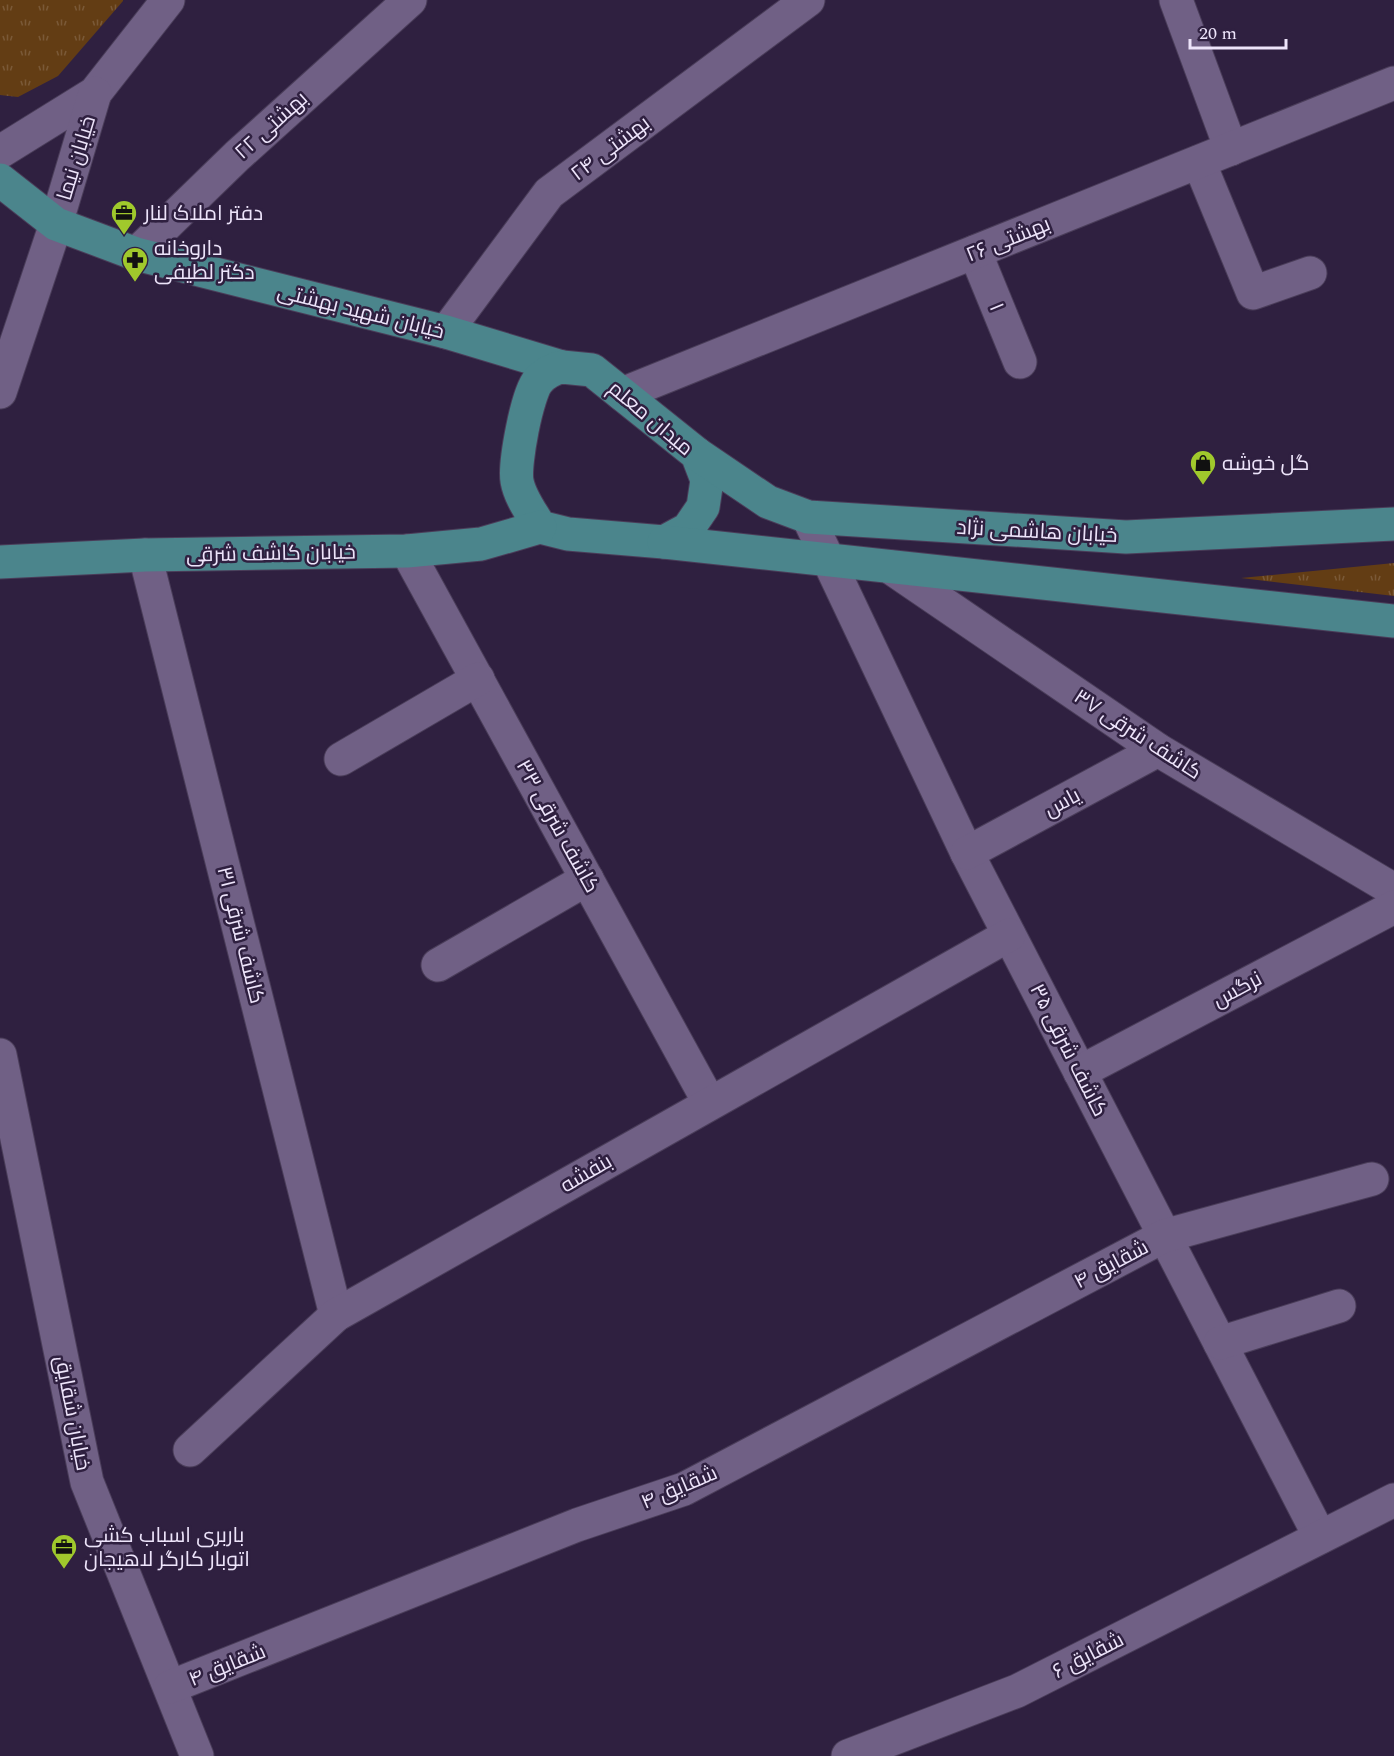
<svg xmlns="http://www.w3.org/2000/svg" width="1394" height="1756" font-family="Spectral,Cairo,serif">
<defs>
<pattern id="park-tufts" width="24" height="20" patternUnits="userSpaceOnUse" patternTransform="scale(1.5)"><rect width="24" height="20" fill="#633d14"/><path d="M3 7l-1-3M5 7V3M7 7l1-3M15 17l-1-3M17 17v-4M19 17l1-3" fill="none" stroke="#7a5937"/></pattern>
</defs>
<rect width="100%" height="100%" fill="#2f2040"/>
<g fill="url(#park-tufts)">
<polygon points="0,0 123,0 123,1 58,76 18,97 0,95"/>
<polygon points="1394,563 1394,596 1241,578"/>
</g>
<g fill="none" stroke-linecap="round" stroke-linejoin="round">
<g stroke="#4a3d59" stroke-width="35">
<g id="minor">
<polyline points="1176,0 1231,149"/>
<polyline points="0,152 95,93 168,0"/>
<polyline points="1199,162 1253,293 1310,273"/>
<polyline points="975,252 1020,362"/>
<polyline points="136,254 237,156 410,0"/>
<polyline points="446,332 549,193 808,0"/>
<polyline points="0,392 56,224 95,93"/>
<polyline points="622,394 1394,83"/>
<polyline points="808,517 967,853 1320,1537"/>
<polyline points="407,551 709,1102"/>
<polyline points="145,555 336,1315"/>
<polyline points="890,567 1158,750 1394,890"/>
<polyline points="341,759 478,679"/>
<polyline points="967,853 1158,750"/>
<polyline points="438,965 587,879"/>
<polyline points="0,1055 87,1482 197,1756"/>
<polyline points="1080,1072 1394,907"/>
<polyline points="1220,1343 1339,1306"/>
<polyline points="190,1450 336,1315 1009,935"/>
<polyline points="170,1687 577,1525 684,1489 1164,1236 1372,1179"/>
<polyline points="848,1756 1017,1691 1394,1500"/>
</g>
</g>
<g stroke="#4a3d59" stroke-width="35">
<g id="major">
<polyline points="0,180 56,224 136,254 446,332 562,367"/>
<path d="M562 367 592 370 697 454 707 480 703 507 688 529 664 542 568 534 540 527C532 513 520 498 517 481 514 464 527 394 538 381 544 374 553 369 562 367Z"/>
<polyline points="697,454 768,502 808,517 1126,537 1394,524"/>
<polyline points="664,542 1394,621"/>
<polyline points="0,562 145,555 407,551 481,544 540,527"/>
</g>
</g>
<use href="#minor" stroke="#706085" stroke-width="33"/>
<use href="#major" stroke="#4b858c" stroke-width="33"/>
</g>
<defs>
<g id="office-pin" transform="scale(1.35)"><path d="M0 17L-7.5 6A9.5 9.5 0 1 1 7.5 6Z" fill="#a0c92c" stroke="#2f2040"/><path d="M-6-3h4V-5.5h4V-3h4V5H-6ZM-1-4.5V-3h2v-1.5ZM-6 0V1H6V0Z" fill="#111"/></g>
<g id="pharmacy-pin" transform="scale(1.35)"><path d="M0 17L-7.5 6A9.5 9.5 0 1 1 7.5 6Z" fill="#a0c92c" stroke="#2f2040"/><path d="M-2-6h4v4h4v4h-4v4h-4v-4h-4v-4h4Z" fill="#111"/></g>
<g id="shop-pin" transform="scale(1.35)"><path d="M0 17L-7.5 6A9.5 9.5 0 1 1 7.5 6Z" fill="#a0c92c" stroke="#2f2040"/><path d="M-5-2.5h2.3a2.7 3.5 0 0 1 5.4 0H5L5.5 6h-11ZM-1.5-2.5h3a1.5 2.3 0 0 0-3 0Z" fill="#111"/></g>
</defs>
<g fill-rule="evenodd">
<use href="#office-pin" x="124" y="213"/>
<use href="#pharmacy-pin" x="135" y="260"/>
<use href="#shop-pin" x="1203" y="463"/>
<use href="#office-pin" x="64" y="1547"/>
</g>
<g text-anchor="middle" stroke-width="5" stroke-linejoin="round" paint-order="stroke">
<g font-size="21" fill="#ede4fa" stroke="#2f2040">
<text transform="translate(271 125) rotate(-42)" y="7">بهشتی ۲۲</text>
<text transform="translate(610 148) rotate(-37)" y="7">بهشتی ۲۴</text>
<text transform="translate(76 158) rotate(-73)" y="7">خیابان نیما</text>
<text transform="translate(1008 239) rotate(-22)" y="7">بهشتی ۲۶</text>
<text transform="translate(997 307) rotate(68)" y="7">۱</text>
<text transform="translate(361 311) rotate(14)" y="7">خیابان شهید بهشتی</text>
<text transform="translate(651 418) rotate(40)" y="7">میدان معلم</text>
<text transform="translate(1037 531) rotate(3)" y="7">خیابان هاشمی نژاد</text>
<text transform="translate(271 553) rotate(-1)" y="7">خیابان کاشف شرقی</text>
<text transform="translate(1138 734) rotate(33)" y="7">کاشف شرقی ۳۷</text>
<text transform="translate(1062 802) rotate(-28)" y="7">یاس</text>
<text transform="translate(558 826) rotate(61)" y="7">کاشف شرقی ۳۳</text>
<text transform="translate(241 935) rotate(76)" y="7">کاشف شرقی ۳۱</text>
<text transform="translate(1237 989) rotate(-28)" y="7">نرگس</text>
<text transform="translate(1069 1050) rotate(63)" y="7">کاشف شرقی ۳۵</text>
<text transform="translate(586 1173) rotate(-30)" y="7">بنفشه</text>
<text transform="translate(1111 1264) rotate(-28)" y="7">شقایق ۴</text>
<text transform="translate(73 1413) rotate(79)" y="7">خیابان شقایق</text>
<text transform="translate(679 1487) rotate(-23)" y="7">شقایق ۴</text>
<text transform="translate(1088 1655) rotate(-27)" y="7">شقایق ۶</text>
<text transform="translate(227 1665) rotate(-22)" y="7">شقایق ۴</text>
</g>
<g font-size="21" fill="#ede4fa" stroke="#2f2040" text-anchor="start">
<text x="144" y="220">دفتر املاک لنار</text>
<text x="154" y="255">داروخانه<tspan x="154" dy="24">دکتر لطیفی</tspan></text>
<text x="1222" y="470">گل خوشه</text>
<text x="84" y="1542">باربری اسباب کشی<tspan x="84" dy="24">اتوبار کارگر لاهیجان</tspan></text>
</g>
</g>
<path d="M1190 39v9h96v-9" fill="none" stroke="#ede4fa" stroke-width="3"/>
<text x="1199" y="39" font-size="18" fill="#ede4fa" stroke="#2f2040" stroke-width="4.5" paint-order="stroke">20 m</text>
</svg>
